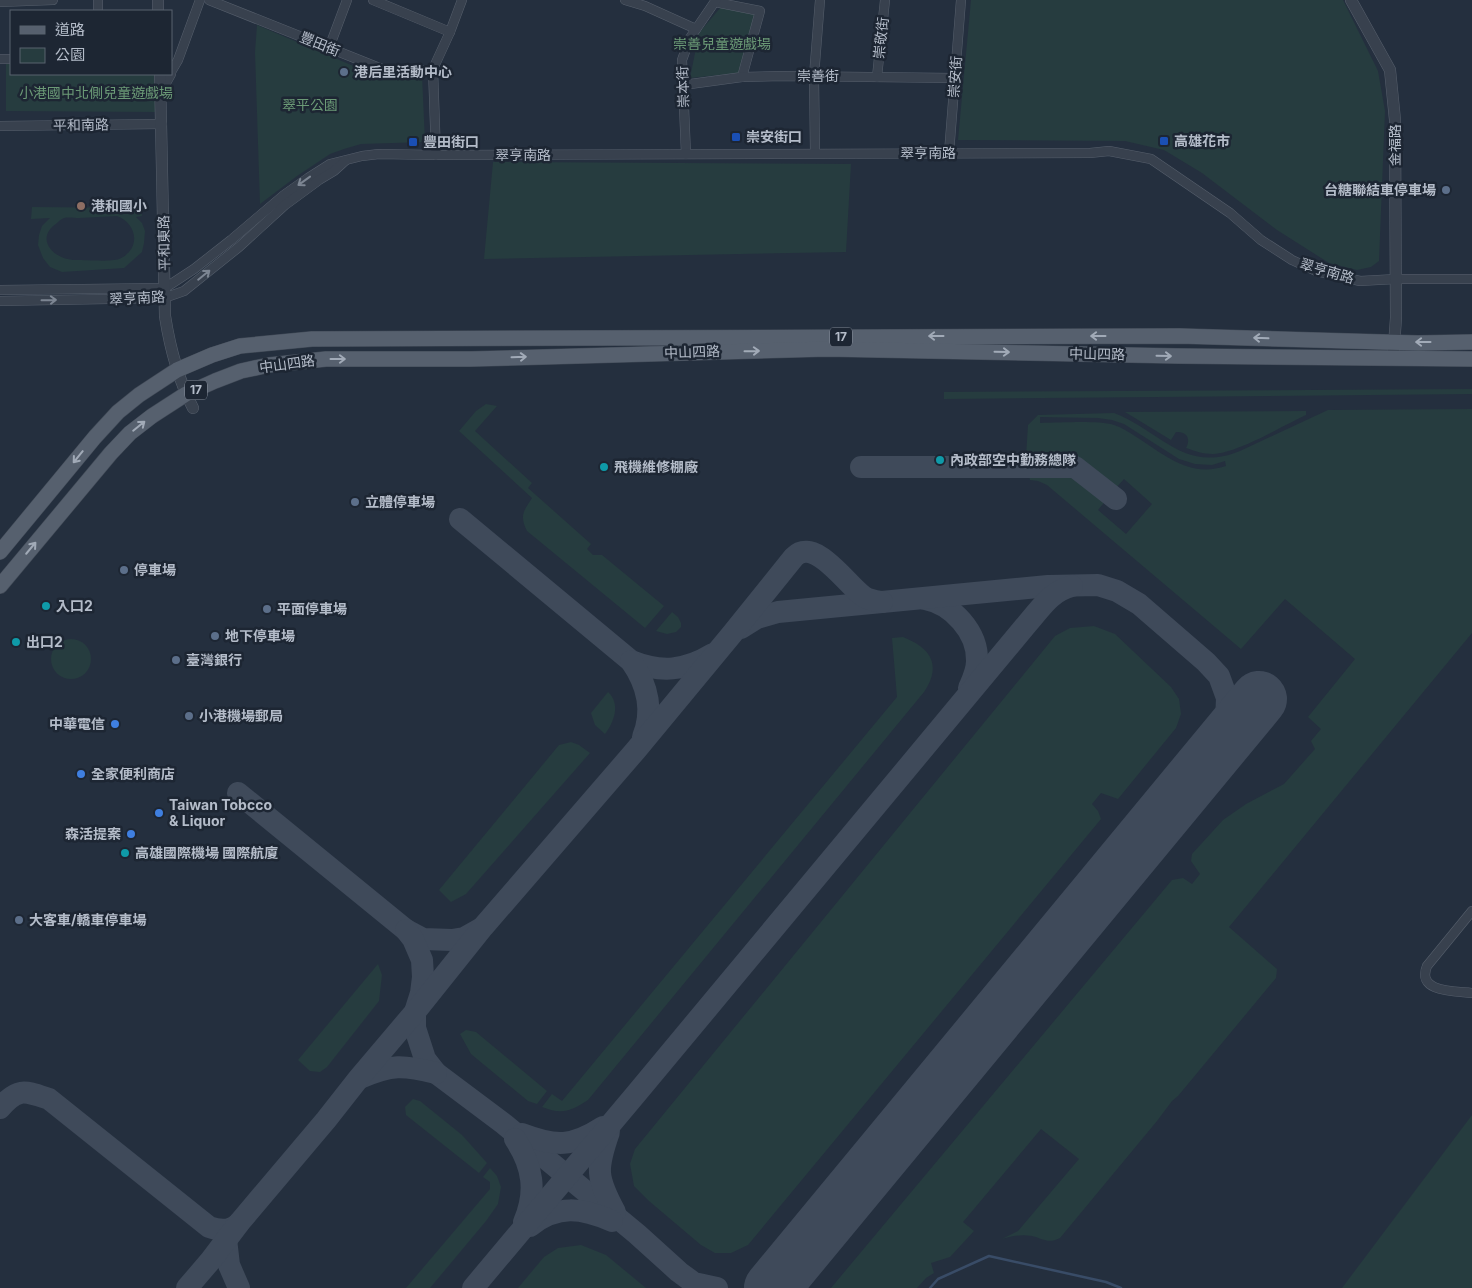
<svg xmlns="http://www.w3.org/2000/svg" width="1472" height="1288" font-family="Inter,'Noto Sans TC',sans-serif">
<rect width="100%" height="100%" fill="#242f3e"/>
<g fill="#263c3f" fill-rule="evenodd">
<polygon points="971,0 1343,0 1378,71 1385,111 1379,261 1371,267 1357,270 1329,263 1277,230 1202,173 1164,150 1125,141 958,140"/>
<polygon points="721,7 756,14 738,73 690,78 699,33"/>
<polygon points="257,25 377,76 422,75 425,142 361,144 344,149 330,154 297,176 260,204 255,52"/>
<polygon points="6,62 11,62 11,74 155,74 157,112 6,111"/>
<polygon points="493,162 851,164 846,252 484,259"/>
<path d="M32 207 141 208 142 216 136 217 142 223 145 231 144 243 142 252 124 268 62 272 50 267 43 258 38 245 39 235 42 226 50 218 31 219ZM117 216C138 224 141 250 119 259 111 262 86 260 77 260 55 261 33 239 57 223 59 221 61 219 64 218 68 217 75 218 79 218 92 217 105 217 117 216Z"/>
<polygon points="1472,389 1472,394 944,399 944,392"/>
<path d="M486 404 497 406 475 431 532 483 528 488 591 544 587 549 593 555H602L664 606 645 628 527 531C519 515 524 511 532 498L459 431 476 411Z"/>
<path d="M1472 409V633L1229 927 1277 969 1276 978 1178 1096 1172 1101 1157 1121 1060 1238C1048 1244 1044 1239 1032 1236 1021 1234 1012 1236 1002 1239L1018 1231 1079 1159 1041 1129 963 1222 974 1231 950 1257 931 1263 934 1273 926 1278 917 1288H831L1172 880 1183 878 1192 884 1200 874 1191 861 1192 854 1223 820 1246 804 1284 784 1315 749 1311 741 1321 729 1308 717 1355 659 1285 599 1241 649 1047 485 1038 481 1030 480 1028 473H1074L1107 499 1098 510 1126 534 1152 504 1124 479 1115 489 1078 462 1029 461 1026 457 1028 425 1038 415 1114 413C1161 431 1184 474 1240 451L1328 410ZM1040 417 1098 418 1112 420 1124 424 1179 459 1195 464 1212 465 1225 461 1226 466C1190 478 1166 456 1138 438 1130 433 1123 428 1114 425 1096 420 1061 423 1040 423Z"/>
<path d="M1306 411V415C1282 426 1238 453 1213 454 1203 454 1195 451 1186 448 1191 439 1187 431 1176 432L1171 440 1125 412Z"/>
<polygon points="672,612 678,617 681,623 681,627 676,632 667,634 656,631"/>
<polygon points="1094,626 1115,634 1171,687 1179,699 1181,714 1176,728 1118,799 1101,793 1092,804 1098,811 1101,819 748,1245 731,1253 715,1253 701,1245 649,1201 634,1186 630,1164 635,1149 1055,636 1070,628"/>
<path d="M903 637C931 648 942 665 924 692L588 1100C571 1111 562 1115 542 1107L552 1094 562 1101 897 697 892 638Z"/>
<circle cx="71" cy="659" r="20"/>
<path d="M608 692C621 704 614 722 605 734L595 725 591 713Z"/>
<polygon points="571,742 579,745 590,753 466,894 451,902 439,890 559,745"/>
<polygon points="378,964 382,975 379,1001 327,1067 320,1072 310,1071 298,1060"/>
<polygon points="466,1030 476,1032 547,1091 537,1104 528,1101 471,1054 460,1034"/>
<polygon points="413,1099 420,1101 462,1135 487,1163 479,1173 406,1115 405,1107"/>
<polygon points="1472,1115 1472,1288 1342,1288"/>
<polygon points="490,1168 497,1176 501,1187 498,1204 486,1221 430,1288 406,1288 490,1189 490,1182 483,1177"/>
<polygon points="581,1245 606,1255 646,1288 518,1288 544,1257 558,1248"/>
</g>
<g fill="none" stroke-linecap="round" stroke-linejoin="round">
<polyline stroke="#394c67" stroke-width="2.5" points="930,1288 938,1279 989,1256 1106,1282 1121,1288"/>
<g stroke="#3f4a5a" stroke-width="22">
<polyline points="861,467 1075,467 1116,499"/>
<path d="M460 519 631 661C661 673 685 671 713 654"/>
<path d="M925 599C952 604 978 632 977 661 977 671 973 679 969 688"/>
<polyline points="741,628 757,618 778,612 1048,586 1098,585 1117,591 1139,604 1206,662 1219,676 1227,698 1226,723 1210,759"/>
<path d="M631 661C647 684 654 710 643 737"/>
<polyline points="238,793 406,930 423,939 452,940 464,938 480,929"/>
<polyline points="406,930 413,939 422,960 423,977 421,993 415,1012 415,1028 425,1059 436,1073 504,1124 637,1234 679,1272 694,1283 717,1288"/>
<path d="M360 1078C392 1064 403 1065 436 1073"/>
<path d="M0 1108C18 1087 25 1091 49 1099L209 1227C220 1231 231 1232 239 1223"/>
<path d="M609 1132C596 1169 596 1177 615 1212"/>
<path d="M522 1134C556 1147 572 1147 603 1127"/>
<path d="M515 1139C533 1166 537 1192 524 1222"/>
<path d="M530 1226C558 1204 582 1208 612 1221"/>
<polyline points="226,1239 229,1265 239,1288"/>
<path d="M187 1288 211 1260 239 1223 326 1120 359 1078 415 1012 483 927 636 750 732 634 794 557C815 536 847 585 863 596 868 600 876 601 882 602"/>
<path d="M473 1288 636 1094 1027 624C1042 607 1050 592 1072 586"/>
<polyline points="755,1288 760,1287 785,1272"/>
</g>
<polyline stroke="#3f4a5a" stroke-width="56" points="772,1288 1259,699"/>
<g stroke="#565f6c" stroke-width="10">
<g id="minor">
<polyline points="98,0 98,11"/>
<polyline points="209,0 382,69 433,71"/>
<polyline points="373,0 450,32"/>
<polyline points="625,0 645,6 696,29"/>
<polyline points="0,2 53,0"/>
<polyline points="715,2 760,11 742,77"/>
<polyline points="329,48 347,0"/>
<polyline points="0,59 11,59"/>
<polyline points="171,72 178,60 200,0"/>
<polyline points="877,77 885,0"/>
<polyline points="683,85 742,77 783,76 955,78"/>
<polyline points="161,92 171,74"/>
<polyline points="0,126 162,124"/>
<polyline points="815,153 814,76 820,0"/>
<polyline points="949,153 961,0"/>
<polyline points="686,154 682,60 690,38 716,0"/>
<polyline points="436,155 433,69 450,32 462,0"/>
<polyline points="0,290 165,288 194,269 231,240 284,195 308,178 330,164 362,156 379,154 436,155 1090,153 1109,151 1151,159 1230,213 1261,240 1292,260 1316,271 1360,281 1396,279 1472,279"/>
<polyline points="0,301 164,298 184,291 239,247 285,205 319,180 334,171 345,161"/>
<path d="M1472 911 1427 966C1416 993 1456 991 1472 993"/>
</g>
</g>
<g stroke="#565f6c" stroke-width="12">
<g id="tertiary">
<polyline points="158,0 158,11"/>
<polyline points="1351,0 1390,70 1395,120 1396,318 1393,359"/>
<path d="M160 74 165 316C170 348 178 379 193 408"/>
</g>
</g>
<g stroke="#414a57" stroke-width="16">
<g id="primary">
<polyline points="0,552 95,437 118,412 139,395 177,370 212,355 240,346 312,339 1180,336 1418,343 1472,342"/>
<polyline points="0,586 111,453 130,433 152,416 186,394 215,381 241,371 269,365 326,359 471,359 827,349 1178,356 1472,359"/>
</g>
</g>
<use href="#minor" stroke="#38414e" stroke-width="9"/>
<use href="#tertiary" stroke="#38414e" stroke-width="11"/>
<use href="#primary" stroke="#56606e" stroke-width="15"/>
</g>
<defs><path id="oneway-shaft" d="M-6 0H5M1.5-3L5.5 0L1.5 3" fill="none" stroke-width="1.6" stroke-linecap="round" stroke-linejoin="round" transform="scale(1.25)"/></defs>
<g stroke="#7c8592">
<use href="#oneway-shaft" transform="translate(304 181) rotate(144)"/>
<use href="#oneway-shaft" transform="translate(204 275) rotate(-39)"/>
<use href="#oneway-shaft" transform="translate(49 300) rotate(-1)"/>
</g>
<g stroke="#a1aab7">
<use href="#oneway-shaft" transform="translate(936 336) rotate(180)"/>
<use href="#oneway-shaft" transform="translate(1098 336) rotate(180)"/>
<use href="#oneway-shaft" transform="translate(1261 338) rotate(-178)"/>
<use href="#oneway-shaft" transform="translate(1423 342) rotate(-180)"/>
<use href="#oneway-shaft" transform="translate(752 351) rotate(-1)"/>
<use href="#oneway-shaft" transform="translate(1002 352) rotate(1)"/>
<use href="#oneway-shaft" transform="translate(1164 356) rotate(1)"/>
<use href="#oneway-shaft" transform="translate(519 357) rotate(-2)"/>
<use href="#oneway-shaft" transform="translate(338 359)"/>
<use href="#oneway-shaft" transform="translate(139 426) rotate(-39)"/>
<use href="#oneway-shaft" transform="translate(78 457) rotate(129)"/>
<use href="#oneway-shaft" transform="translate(31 548) rotate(-50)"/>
</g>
<g fill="#5c6f8a" stroke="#1d2633" stroke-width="2">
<circle cx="344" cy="72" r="5"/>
<circle cx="1446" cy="190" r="5"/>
<circle cx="355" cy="502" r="5"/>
<circle cx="124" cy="570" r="5"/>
<circle cx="267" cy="609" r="5"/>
<circle cx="215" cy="636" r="5"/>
<circle cx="176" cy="660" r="5"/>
<circle cx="189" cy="716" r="5"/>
<circle cx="19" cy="920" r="5"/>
</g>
<g fill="#1a4fb4" stroke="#1d2633" stroke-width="2">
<rect x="731" y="132" width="10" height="10" rx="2.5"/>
<rect x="1159" y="136" width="10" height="10" rx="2.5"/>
<rect x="408" y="137" width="10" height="10" rx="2.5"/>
</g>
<circle fill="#8d6e63" stroke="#1d2633" stroke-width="2" cx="81" cy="206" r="5"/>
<g fill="#0f9aa8" stroke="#1d2633" stroke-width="2">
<circle cx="940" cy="460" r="5"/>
<circle cx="604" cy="467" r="5"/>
<circle cx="46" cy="606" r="5"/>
<circle cx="16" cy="642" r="5"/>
<circle cx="125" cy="853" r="5"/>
</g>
<g fill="#3f7fe0" stroke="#1d2633" stroke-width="2">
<circle cx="115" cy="724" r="5"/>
<circle cx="81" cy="774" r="5"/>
<circle cx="159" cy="813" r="5"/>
<circle cx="131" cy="834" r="5"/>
</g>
<g text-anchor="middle" stroke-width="5" stroke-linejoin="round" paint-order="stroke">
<g fill="#1d2633" stroke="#878f9c" stroke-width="1">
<rect x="830" y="327.5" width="22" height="19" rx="4"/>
<rect x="185" y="380.5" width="22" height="19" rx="4"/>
</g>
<g font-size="12" font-weight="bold" fill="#b4bcc9">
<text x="841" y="341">17</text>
<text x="196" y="394">17</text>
</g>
<g font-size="14" fill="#b4bcc9" stroke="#1d2633">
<text transform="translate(881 38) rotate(-84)" y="5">崇敬街</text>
<text transform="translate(320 44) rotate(22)" y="5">豐田街</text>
<text x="818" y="81">崇善街</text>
<text transform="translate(955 77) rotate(-86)" y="5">崇安街</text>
<text transform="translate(683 87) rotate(-92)" y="5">崇本街</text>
<text transform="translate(81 125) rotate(-1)" y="5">平和南路</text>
<text transform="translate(1395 145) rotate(-90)" y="5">金福路</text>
<text x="928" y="158">翠亨南路</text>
<text x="523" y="160">翠亨南路</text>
<text transform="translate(164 243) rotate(-91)" y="5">平和東路</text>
<text transform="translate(1327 271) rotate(16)" y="5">翠亨南路</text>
<text transform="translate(137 298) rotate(-3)" y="5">翠亨南路</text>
<text transform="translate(692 352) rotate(-2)" y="5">中山四路</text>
<text transform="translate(1097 354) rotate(1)" y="5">中山四路</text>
<text transform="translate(287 364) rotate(-8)" y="5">中山四路</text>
</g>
<g font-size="14" fill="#6b9a76" stroke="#1d2633">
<text x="722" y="49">崇善兒童遊戲場</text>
<text x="96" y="98">小港國中北側兒童遊戲場</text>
<text x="310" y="110">翠平公園</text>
</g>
<g font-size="14" font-weight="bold" fill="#b4bcc9" stroke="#1d2633" text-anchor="start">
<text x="354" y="77">港后里活動中心</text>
<text x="746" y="142">崇安街口</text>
<text x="1174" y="146">高雄花市</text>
<text x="423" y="147">豐田街口</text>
<text x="1436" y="195" text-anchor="end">台糖聯結車停車場</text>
<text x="91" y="211">港和國小</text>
<text x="950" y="465">內政部空中勤務總隊</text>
<text x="614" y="472">飛機維修棚廠</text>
<text x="365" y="507">立體停車場</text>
<text x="134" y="575">停車場</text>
<text x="56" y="611">入口2</text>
<text x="277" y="614">平面停車場</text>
<text x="225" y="641">地下停車場</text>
<text x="26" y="647">出口2</text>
<text x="186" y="665">臺灣銀行</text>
<text x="199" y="721">小港機場郵局</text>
<text x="105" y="729" text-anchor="end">中華電信</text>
<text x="91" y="779">全家便利商店</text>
<text x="169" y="810">Taiwan Tobcco<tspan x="169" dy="16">&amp; Liquor</tspan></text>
<text x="121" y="839" text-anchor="end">森活提案</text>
<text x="135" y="858">高雄國際機場 國際航廈</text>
<text x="29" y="925">大客車/轎車停車場</text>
</g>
</g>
<rect x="10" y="10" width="162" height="65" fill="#1d2633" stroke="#59626f"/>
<rect x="20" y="26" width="25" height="8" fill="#56606e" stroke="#59626f"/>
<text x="55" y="35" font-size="15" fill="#b4bcc9">道路</text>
<rect x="20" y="48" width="25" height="15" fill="#263c3f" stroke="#59626f"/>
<text x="55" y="60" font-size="15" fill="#b4bcc9">公園</text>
</svg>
